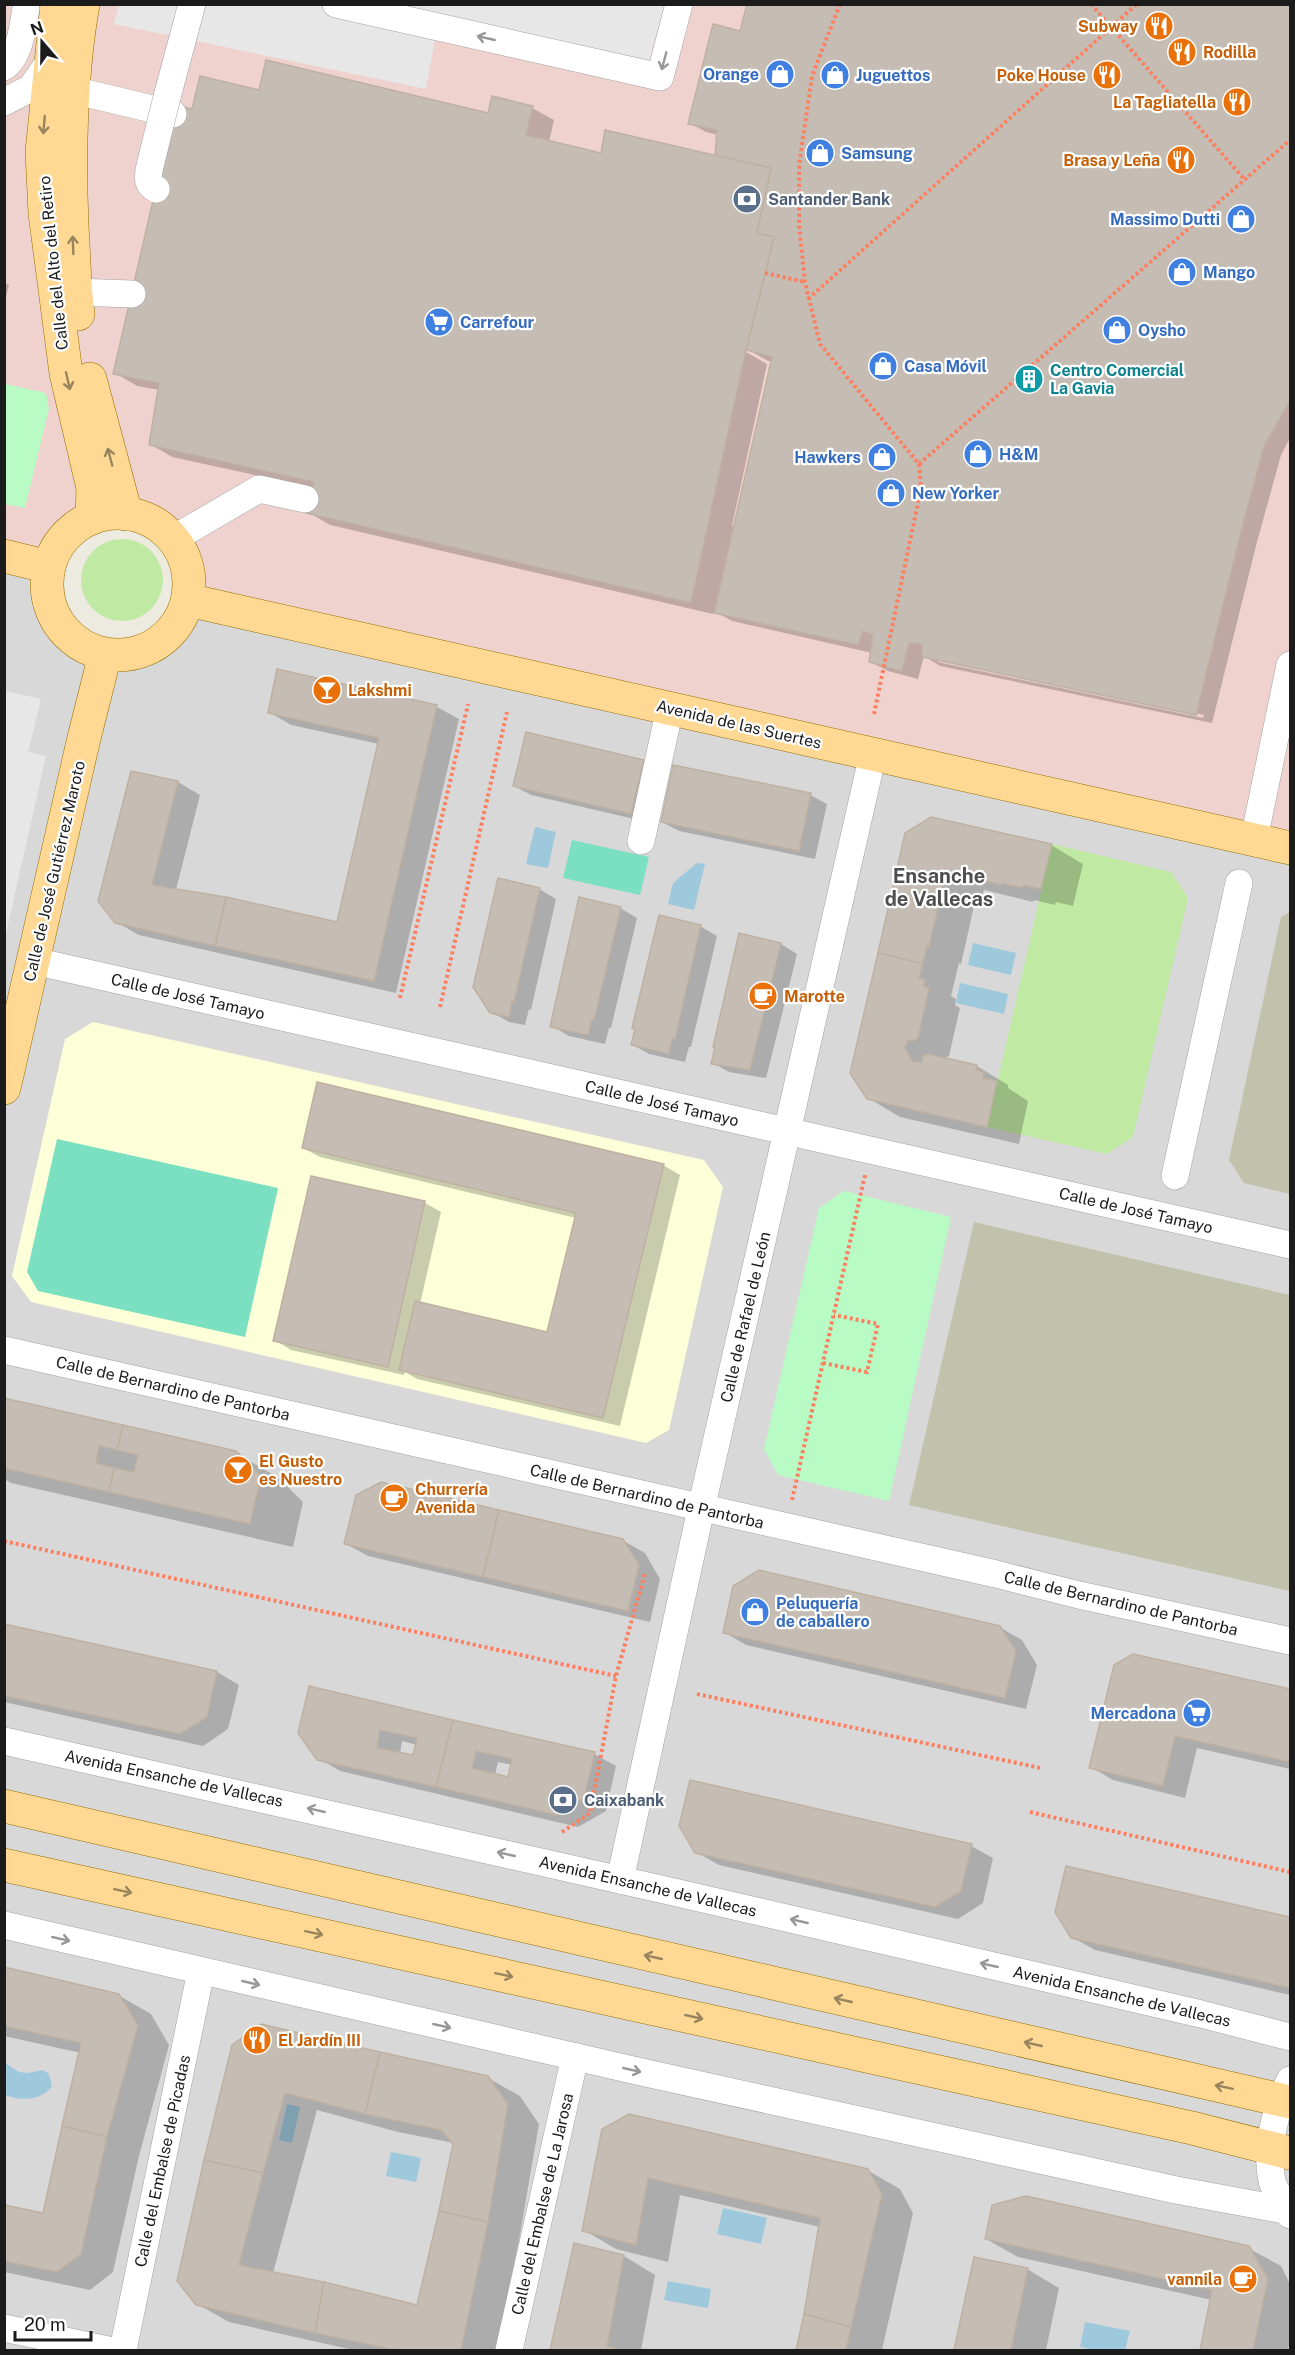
<svg xmlns="http://www.w3.org/2000/svg" width="1295" height="2355" font-family="'Public Sans',sans-serif">
<rect width="100%" height="100%" fill="#edeae0"/>
<polygon fill="#d9d8d8" points="4,556 49,567 48,596 58,623 78,643 105,655 132,654 157,644 177,625 188,600 1290,848 1290,2350 5,2350"/>
<polygon fill="#efd2cd" points="4,5 1290,5 1290,848 188,600 189,578 184,557 173,539 160,526 144,518 126,514 109,514 92,518 73,530 58,547 49,567 5,556"/>
<polygon fill="#fcffd7" points="93,1022 704,1160 723,1187 669,1430 646,1443 31,1302 12,1276 65,1039"/>
<g fill="#c0c2ab">
<polygon points="1290,912 1290,1194 1244,1183 1229,1160 1281,917"/>
<polygon points="974,1222 1290,1295 1290,1591 909,1505"/>
</g>
<g fill="#c0eaa3">
<circle cx="122" cy="580" r="41"/>
<polygon points="1052,844 1171,872 1188,898 1133,1137 1107,1154 987,1127"/>
</g>
<g fill="#b9fbc4">
<polygon points="5,384 46,393 49,409 25,508 5,504"/>
<polygon points="844,1191 951,1217 889,1501 778,1475 764,1449 819,1208"/>
</g>
<g fill="#7ae0c1">
<polygon points="572,840 649,857 640,895 563,878"/>
<polygon points="57,1139 278,1188 245,1337 38,1291 27,1272"/>
</g>
<g fill="#e7e7e7">
<polygon points="119,4 664,5 644,81 436,34 426,89 114,24"/>
<polygon points="5,691 41,699 28,752 46,756 5,938"/>
</g>
<g fill="#9ec9dd">
<polygon points="535,827 556,832 548,868 526,864"/>
<polygon points="697,863 705,864 694,910 668,904 673,883"/>
<polygon points="973,943 1016,953 1011,975 968,965"/>
<polygon points="960,983 1008,994 1004,1014 956,1003"/>
<path d="M5 2063 19 2072 27 2073 43 2070 49 2074 52 2086C42 2101 20 2101 5 2095Z"/>
<polygon points="287,2104 300,2107 292,2143 279,2140"/>
<polygon points="391,2152 421,2158 416,2182 386,2176"/>
<polygon points="723,2208 767,2218 761,2244 717,2234"/>
<polygon points="668,2281 711,2289 708,2308 664,2300"/>
<polygon points="1085,2322 1130,2331 1125,2350 1097,2350 1080,2347"/>
</g>
<g fill="#0003" fill-rule="evenodd">
<path d="M748 4H1290V438L1281 455 1257 542 1212 723 940 666 924 656 918 679 888 671 871 662 872 653 732 621 714 611 713 614 330 525 308 512 314 488 172 457 150 444 160 390 137 386 115 373 193 111 260 91 489 115 532 108 554 120 549 142 602 155 716 157 718 135 706 132 690 123 741 33ZM740 345 768 361H772L735 526H732L767 364 739 348ZM938 659 1204 715 1203 718 938 662Z"/>
<polygon points="4,282 9,285 4,305"/>
<polygon points="278,671 437,707 459,719 396,993 139,935 116,922 132,772 178,782 200,795 176,890 338,924 379,744 291,725 269,712"/>
<polygon points="643,761 660,770 647,822 531,795 514,786"/>
<polygon points="810,795 827,804 815,859 679,831 662,822"/>
<polygon points="907,834 1051,845 1083,864 1073,906 1056,902 1055,905 1034,900 1033,902 984,890 981,899 976,897 961,964 959,963 951,996 956,999 955,1005 960,1008 949,1056 944,1059 977,1066 1008,1085 1008,1088 1028,1101 1019,1144 900,1117 868,1098"/>
<polygon points="539,889 556,899 531,1010 529,1009 525,1025 509,1022 491,1012"/>
<polygon points="620,908 637,918 611,1028 609,1028 605,1044 569,1036 552,1026"/>
<polygon points="700,926 717,936 691,1047 689,1047 685,1062 649,1054 633,1045"/>
<polygon points="781,944 797,954 766,1078 729,1072 713,1063"/>
<polygon points="303,1148 663,1165 680,1175 620,1426 417,1379 405,1372 404,1375 291,1350 275,1340 425,1203 441,1212 420,1304 548,1334 576,1218 320,1157"/>
<polygon points="4,1399 236,1453 279,1478 303,1502 293,1547 11,1483 4,1479"/>
<polygon points="622,1540 645,1553 660,1579 650,1622 368,1556 346,1544"/>
<polygon points="4,1625 217,1672 239,1685 228,1729 203,1746 4,1702"/>
<polygon points="999,1627 1022,1640 1037,1665 1026,1709 746,1645 724,1632"/>
<polygon points="1133,1655 1290,1690 1290,1769 1197,1748 1185,1798 1113,1780 1091,1767"/>
<path d="M310 1688 594 1754 616 1766 606 1811 578 1827 340 1771 318 1758ZM402 1741 417 1745 414 1757 400 1754ZM498 1762 512 1765 509 1778 495 1775Z"/>
<polygon points="971,1846 993,1858 983,1903 958,1919 719,1865 696,1852"/>
<polygon points="1067,1868 1290,1918 1290,1995 1095,1950 1072,1937"/>
<polygon points="4,1970 118,1995 151,2014 169,2045 139,2156 113,2272 90,2290 4,2272 4,2207 44,2215 81,2053 4,2036"/>
<path d="M233 2045 488 2078 520 2096 539 2124 519 2240 496 2350H353L229 2322 197 2304ZM317 2110 398 2132 454 2143 418 2307 273 2273Z"/>
<polygon points="603,2130 867,2170 900,2189 913,2213 882,2350 797,2350 820,2227 680,2195 668,2262 616,2249 584,2230"/>
<polygon points="986,2239 1248,2248 1281,2266 1290,2284 1290,2338 1288,2350 1201,2350 1212,2300 1018,2257"/>
<polygon points="575,2245 624,2256 655,2275 641,2350 551,2350"/>
<polygon points="975,2259 1027,2269 1059,2288 1046,2350 955,2350"/>
</g>
<g fill="#c5bcb3" stroke="#bfb1a2" stroke-width="1.5" fill-rule="evenodd">
<polygon points="747,4 1290,4 1290,401 1264,446 1241,532 1196,715 922,657 922,644 909,643 902,671 869,662 873,635 863,631 858,645 714,613 772,357 746,350 774,237 757,233 771,168 715,156 717,130 688,124 713,24 740,31"/>
<polygon points="266,60 488,113 492,96 533,106 526,135 601,153 605,130 771,168 757,233 774,237 746,350 691,603 306,513 314,482 149,445 159,383 113,374 175,105 192,109 200,76 259,90"/>
<polygon points="277,669 437,705 374,981 215,946 226,897 337,922 379,738 268,713"/>
<polygon points="526,732 644,760 631,814 513,786"/>
<polygon points="673,765 811,793 799,851 661,822"/>
<polygon points="131,771 178,781 152,885 226,897 215,946 115,923 98,901"/>
<polygon points="931,817 1052,844 1041,889 1024,885 1023,888 1002,883 1001,885 952,872 949,882 944,880 929,947 927,946 923,964 878,953 905,833"/>
<polygon points="498,878 540,888 514,1002 512,1001 509,1017 490,1013 473,987"/>
<polygon points="579,897 621,907 594,1020 592,1019 588,1035 550,1027"/>
<polygon points="659,915 701,925 675,1039 672,1038 669,1054 631,1045 635,1029 632,1028"/>
<polygon points="739,933 781,943 750,1070 711,1064 715,1047 713,1047"/>
<polygon points="878,953 923,964 919,978 925,980 924,986 929,988 918,1038 913,1041 908,1040 906,1046 904,1047 913,1062 922,1062 923,1056 928,1054 977,1065 976,1070 984,1072 983,1078 997,1081 987,1127 867,1099 850,1073"/>
<polygon points="317,1082 664,1164 603,1418 399,1370 415,1301 547,1332 576,1213 302,1148"/>
<polygon points="311,1176 425,1201 388,1367 273,1341"/>
<polygon points="4,1398 123,1425 117,1450 99,1446 96,1463 114,1468 109,1492 4,1468"/>
<polygon points="123,1425 236,1451 261,1476 250,1524 109,1492 114,1468 134,1472 138,1455 117,1450"/>
<polygon points="381,1482 499,1510 483,1577 344,1544 356,1495"/>
<polygon points="499,1510 623,1539 639,1565 628,1611 483,1577"/>
<polygon points="759,1570 1000,1626 1016,1651 1005,1698 723,1633 733,1586"/>
<polygon points="4,1624 217,1671 207,1717 180,1734 4,1696"/>
<polygon points="1133,1654 1290,1689 1290,1762 1175,1736 1163,1786 1089,1768 1114,1665"/>
<path d="M309 1686 453 1720 436 1787 317 1760 298 1733ZM380 1730 417 1738 413 1755 377 1748Z"/>
<path d="M453 1720 595 1752 584 1798 556 1815 436 1787ZM476 1751 512 1759 508 1777 472 1768Z"/>
<polygon points="690,1780 972,1844 961,1891 935,1907 695,1853 679,1826"/>
<polygon points="1066,1866 1290,1917 1290,1988 1071,1938 1055,1912"/>
<polygon points="4,1967 119,1994 138,2025 107,2137 62,2126 81,2043 4,2026"/>
<polygon points="261,2024 380,2052 365,2114 285,2093 263,2173 204,2160 232,2045"/>
<polygon points="380,2052 488,2076 508,2104 488,2222 439,2211 453,2144 441,2130 365,2114"/>
<polygon points="629,2114 868,2169 882,2194 851,2327 804,2314 820,2218 648,2178 636,2245 582,2231 602,2129"/>
<polygon points="62,2126 107,2137 81,2254 57,2272 4,2261 4,2205 43,2213"/>
<polygon points="204,2160 263,2173 239,2265 324,2282 315,2333 196,2305 177,2281"/>
<polygon points="1026,2196 1249,2246 1268,2279 1253,2350 1200,2350 1212,2290 985,2239 992,2205"/>
<polygon points="439,2211 488,2222 461,2350 395,2350 315,2333 324,2282 417,2305"/>
<polygon points="574,2243 624,2255 607,2346 622,2350 550,2350"/>
<polygon points="974,2257 1028,2268 1011,2350 954,2350"/>
<polygon points="804,2314 851,2327 846,2350 796,2350"/>
</g>
<g fill="none" stroke-linecap="round" stroke-linejoin="round">
<g stroke="#a2a2a2" stroke-width="28">
<g id="minor">
<polyline points="336,4 660,77 679,4"/>
<path d="M4 67C20 56 23 26 26 8"/>
<polyline points="73,90 173,114"/>
<polyline points="167,97 192,4"/>
<polyline points="4,102 31,88 50,61"/>
<polyline points="75,292 132,294"/>
<polyline points="173,539 259,489 305,499"/>
<polyline points="1254,839 1290,665"/>
<polyline points="641,841 670,708"/>
<polyline points="34,961 1290,1245"/>
<polyline points="1175,1176 1239,883"/>
<polyline points="4,1350 996,1574 1079,1595 1290,1641"/>
<polyline points="4,1741 678,1893 1201,2014 1290,2037"/>
<polyline points="620,1880 701,1509 873,754"/>
<polyline points="4,1925 637,2071 1176,2190 1290,2211"/>
<path d="M1290 2080C1275 2110 1265 2148 1272 2181 1275 2193 1286 2203 1290 2215"/>
<polyline points="4,2328 108,2350"/>
<polyline points="123,2350 201,1971"/>
<polyline points="509,2350 575,2057"/>
</g>
</g>
<g stroke="#926e00" stroke-width="34">
<g id="major">
<polyline points="57,4 42,152 45,213 66,373 93,488 92,518"/>
<path d="M78 314C74 285 74 255 72 226 69 152 70 78 83 4"/>
<polyline points="90,379 126,514"/>
<circle cx="118" cy="584" r="71"/>
<polyline points="4,556 49,567"/>
<polyline points="188,600 1290,848"/>
<polyline points="4,1088 84,738 105,655"/>
<polyline points="4,1806 1290,2102"/>
<polyline points="4,1865 1192,2128 1290,2153"/>
</g>
</g>
<g stroke="#fe7e60" stroke-width="4" stroke-dasharray="3 3" stroke-linecap="butt">
<polyline points="840,4 812,76 799,165 799,225 805,282 820,344 919,464 921,488 874,714"/>
<polyline points="1091,4 1245,180"/>
<polyline points="765,273 805,282"/>
<polyline points="808,299 1137,4"/>
<polyline points="919,464 1290,140"/>
<polyline points="400,998 468,704"/>
<polyline points="440,1007 507,712"/>
<polyline points="823,1363 867,1372 878,1324 834,1315"/>
<polyline points="792,1500 865,1175"/>
<polyline points="4,1541 616,1676"/>
<polyline points="697,1694 1040,1768"/>
<polyline points="1030,1812 1290,1872"/>
<polyline points="562,1832 590,1813 616,1676 645,1573"/>
</g>
<use href="#minor" stroke="#fff" stroke-width="27"/>
<use href="#major" stroke="#ffd993" stroke-width="33"/>
<g stroke="#a2a2a2" stroke-width="28" stroke-linecap="butt">
<path id="minor-bridge" d="M156 189C147 184 148 179 149 170L167 97"/>
</g>
<use href="#minor-bridge" stroke="#fff" stroke-width="27"/>
</g>
<defs><path id="oneway-shaft" d="M-6 0H5M1.5-3L5.5 0L1.5 3" fill="none" stroke-width="1.6" stroke-linecap="round" stroke-linejoin="round" transform="scale(1.5)"/></defs>
<g stroke="#989898">
<use href="#oneway-shaft" transform="translate(486 38) rotate(-167)"/>
<use href="#oneway-shaft" transform="translate(664 61) rotate(105)"/>
<use href="#oneway-shaft" transform="translate(316 1810) rotate(-167)"/>
<use href="#oneway-shaft" transform="translate(506 1854) rotate(-167)"/>
<use href="#oneway-shaft" transform="translate(799 1921) rotate(-167)"/>
<use href="#oneway-shaft" transform="translate(61 1939) rotate(13)"/>
<use href="#oneway-shaft" transform="translate(989 1965) rotate(-167)"/>
<use href="#oneway-shaft" transform="translate(251 1983) rotate(13)"/>
<use href="#oneway-shaft" transform="translate(442 2026) rotate(13)"/>
<use href="#oneway-shaft" transform="translate(632 2070) rotate(13)"/>
</g>
<g stroke="#98845d">
<use href="#oneway-shaft" transform="translate(44 125) rotate(95)"/>
<use href="#oneway-shaft" transform="translate(73 245) rotate(-92)"/>
<use href="#oneway-shaft" transform="translate(68 381) rotate(77)"/>
<use href="#oneway-shaft" transform="translate(110 457) rotate(-105)"/>
<use href="#oneway-shaft" transform="translate(123 1891) rotate(12)"/>
<use href="#oneway-shaft" transform="translate(314 1933) rotate(12)"/>
<use href="#oneway-shaft" transform="translate(653 1957) rotate(-167)"/>
<use href="#oneway-shaft" transform="translate(504 1975) rotate(12)"/>
<use href="#oneway-shaft" transform="translate(843 2000) rotate(-167)"/>
<use href="#oneway-shaft" transform="translate(694 2017) rotate(13)"/>
<use href="#oneway-shaft" transform="translate(1033 2044) rotate(-167)"/>
<use href="#oneway-shaft" transform="translate(1224 2087) rotate(-168)"/>
</g>
<defs>
<g id="restaurant-disc" transform="scale(1.5)"><circle r="9.5" fill="#e8710a" stroke="#fff"/><path d="M-5-6h1v4h1v-4h1v4h1v-4h1v5L-1.5 .5V6h-2V.5L-5-1ZM5-6V6H3V1.5H1.5Q1.5-4 5-6Z" fill="#fff"/></g>
<g id="shop-disc" transform="scale(1.5)"><circle r="9.5" fill="#3f7fe0" stroke="#fff"/><path d="M-5-2.5h2.3a2.7 3.5 0 0 1 5.4 0H5L5.5 6h-11ZM-1.5-2.5h3a1.5 2.3 0 0 0-3 0Z" fill="#fff"/></g>
<g id="bank-disc" transform="scale(1.5)"><circle r="9.5" fill="#5c6f8a" stroke="#fff"/><path d="M-6-4H6V4H-6ZM0-2.3a2.3 2.3 0 1 0 0 4.6a2.3 2.3 0 1 0 0-4.6Z" fill="#fff"/></g>
<g id="supermarket-disc" transform="scale(1.5)"><circle r="9.5" fill="#3f7fe0" stroke="#fff"/><path d="M-6-5.5h2.5l.6 2H6L4.5 2H-2.5L-4.4-4H-6ZM-1.5 3.2a1.3 1.3 0 1 0 .1 0ZM3 3.2a1.3 1.3 0 1 0 .1 0Z" fill="#fff"/></g>
<g id="building-disc" transform="scale(1.5)"><circle r="9.5" fill="#0f9aa8" stroke="#fff"/><path d="M-4-6H4V6H1V3H-1V6H-4ZM-2.5-4.3h1.7v1.8h-1.7ZM.8-4.3h1.7v1.8H.8ZM-2.5-1h1.7V.8h-1.7ZM.8-1h1.7V.8H.8Z" fill="#fff"/></g>
<g id="bar-disc" transform="scale(1.5)"><circle r="9.5" fill="#e8710a" stroke="#fff"/><path d="M-6-5H6L.8 .8V4.5H3.5V6h-7V4.5H-.8V.8Z" fill="#fff"/></g>
<g id="cafe-disc" transform="scale(1.5)"><circle r="9.5" fill="#e8710a" stroke="#fff"/><path d="M-5.5-4.5H6V0H3Q3 3.5 0 3.5H-2.5Q-5.5 3.5-5.5 0ZM3-3.2v2h1.7v-2ZM-6 4.5H4V6H-6Z" fill="#fff"/></g>
</defs>
<g fill-rule="evenodd">
<use href="#restaurant-disc" x="1159" y="26"/>
<use href="#restaurant-disc" x="1182" y="52"/>
<use href="#shop-disc" x="780" y="74"/>
<use href="#shop-disc" x="835" y="75"/>
<use href="#restaurant-disc" x="1107" y="75"/>
<use href="#restaurant-disc" x="1237" y="102"/>
<use href="#shop-disc" x="820" y="153"/>
<use href="#restaurant-disc" x="1181" y="160"/>
<use href="#bank-disc" x="747" y="199"/>
<use href="#shop-disc" x="1241" y="219"/>
<use href="#shop-disc" x="1182" y="272"/>
<use href="#supermarket-disc" x="439" y="322"/>
<use href="#shop-disc" x="1117" y="330"/>
<use href="#shop-disc" x="883" y="366"/>
<use href="#building-disc" x="1029" y="379"/>
<use href="#shop-disc" x="978" y="454"/>
<use href="#shop-disc" x="882" y="457"/>
<use href="#shop-disc" x="891" y="493"/>
<use href="#bar-disc" x="327" y="690"/>
<use href="#cafe-disc" x="763" y="996"/>
<use href="#bar-disc" x="238" y="1470"/>
<use href="#cafe-disc" x="394" y="1498"/>
<use href="#shop-disc" x="755" y="1612"/>
<use href="#supermarket-disc" x="1197" y="1713"/>
<use href="#bank-disc" x="563" y="1800"/>
<use href="#restaurant-disc" x="257" y="2040"/>
<use href="#cafe-disc" x="1243" y="2279"/>
</g>
<g text-anchor="middle" stroke-width="4.5" stroke-linejoin="round" paint-order="stroke">
<g font-size="16" font-weight="bold" fill="#c56008" stroke="#fff" text-anchor="start">
<text x="1138" y="32" text-anchor="end">Subway</text>
<text x="1203" y="58">Rodilla</text>
<text x="1086" y="81" text-anchor="end">Poke House</text>
<text x="1216" y="108" text-anchor="end">La Tagliatella</text>
<text x="1160" y="166" text-anchor="end">Brasa y Leña</text>
<text x="348" y="696">Lakshmi</text>
<text x="784" y="1002">Marotte</text>
<text x="259" y="1467">El Gusto<tspan x="259" dy="18">es Nuestro</tspan></text>
<text x="415" y="1495">Churrería<tspan x="415" dy="18">Avenida</tspan></text>
<text x="278" y="2046">El Jardín III</text>
<text x="1222" y="2285" text-anchor="end">vannila</text>
</g>
<g font-size="16" font-weight="bold" fill="#366cbe" stroke="#fff" text-anchor="start">
<text x="759" y="80" text-anchor="end">Orange</text>
<text x="856" y="81">Juguettos</text>
<text x="841" y="159">Samsung</text>
<text x="1220" y="225" text-anchor="end">Massimo Dutti</text>
<text x="1203" y="278">Mango</text>
<text x="460" y="328">Carrefour</text>
<text x="1138" y="336">Oysho</text>
<text x="904" y="372">Casa Móvil</text>
<text x="999" y="460">H&amp;M</text>
<text x="861" y="463" text-anchor="end">Hawkers</text>
<text x="912" y="499">New Yorker</text>
<text x="776" y="1609">Peluquería<tspan x="776" dy="18">de caballero</tspan></text>
<text x="1176" y="1719" text-anchor="end">Mercadona</text>
</g>
<g font-size="16" font-weight="bold" fill="#4e5e75" stroke="#fff" text-anchor="start">
<text x="768" y="205">Santander Bank</text>
<text x="584" y="1806">Caixabank</text>
</g>
<g font-size="16" fill="#1b1b1b" stroke="#fff">
<text transform="translate(53 263) rotate(-96)" y="6">Calle del Alto del Retiro</text>
<text transform="translate(739 724) rotate(13)" y="6">Avenida de las Suertes</text>
<text transform="translate(54 871) rotate(-77)" y="6">Calle de José Gutiérrez Maroto</text>
<text transform="translate(188 996) rotate(13)" y="6">Calle de José Tamayo</text>
<text transform="translate(662 1103) rotate(13)" y="6">Calle de José Tamayo</text>
<text transform="translate(1136 1210) rotate(13)" y="6">Calle de José Tamayo</text>
<text transform="translate(745 1317) rotate(-77)" y="6">Calle de Rafael de León</text>
<text transform="translate(173 1388) rotate(13)" y="6">Calle de Bernardino de Pantorba</text>
<text transform="translate(647 1496) rotate(13)" y="6">Calle de Bernardino de Pantorba</text>
<text transform="translate(1121 1603) rotate(13)" y="6">Calle de Bernardino de Pantorba</text>
<text transform="translate(174 1778) rotate(12)" y="6">Avenida Ensanche de Vallecas</text>
<text transform="translate(648 1886) rotate(13)" y="6">Avenida Ensanche de Vallecas</text>
<text transform="translate(1122 1996) rotate(13)" y="6">Avenida Ensanche de Vallecas</text>
<text transform="translate(162 2161) rotate(-78)" y="6">Calle del Embalse de Picadas</text>
<text transform="translate(542 2204) rotate(-77)" y="6">Calle del Embalse de La Jarosa</text>
</g>
<g font-size="16" font-weight="bold" fill="#0d838f" stroke="#fff" text-anchor="start">
<text x="1050" y="376">Centro Comercial<tspan x="1050" dy="18">La Gavia</tspan></text>
</g>
<g font-size="20" font-weight="bold" fill="#4e4e4e" stroke="#fff">
<text x="939" y="883">Ensanche<tspan x="939" dy="23">de Vallecas</tspan></text>
</g>
</g>
<rect width="1295" height="2355" fill="none" stroke="#1b1b1b" stroke-width="12"/>
<g transform="translate(42 42) rotate(340)" stroke="#ffffff" stroke-width="4.5" paint-order="stroke">
<path d="M0-4.5L10 22L0 15L-10 22Z" fill="#1b1b1b"/>
<text y="-9" font-size="16" font-weight="bold" text-anchor="middle" fill="#1b1b1b">N</text>
</g>
<path d="M15 2331v9h76v-9" fill="none" stroke="#1b1b1b" stroke-width="3"/>
<text x="24" y="2331" font-size="18" fill="#1b1b1b" stroke="#ffffff" stroke-width="4.5" paint-order="stroke">20 m</text>
</svg>
